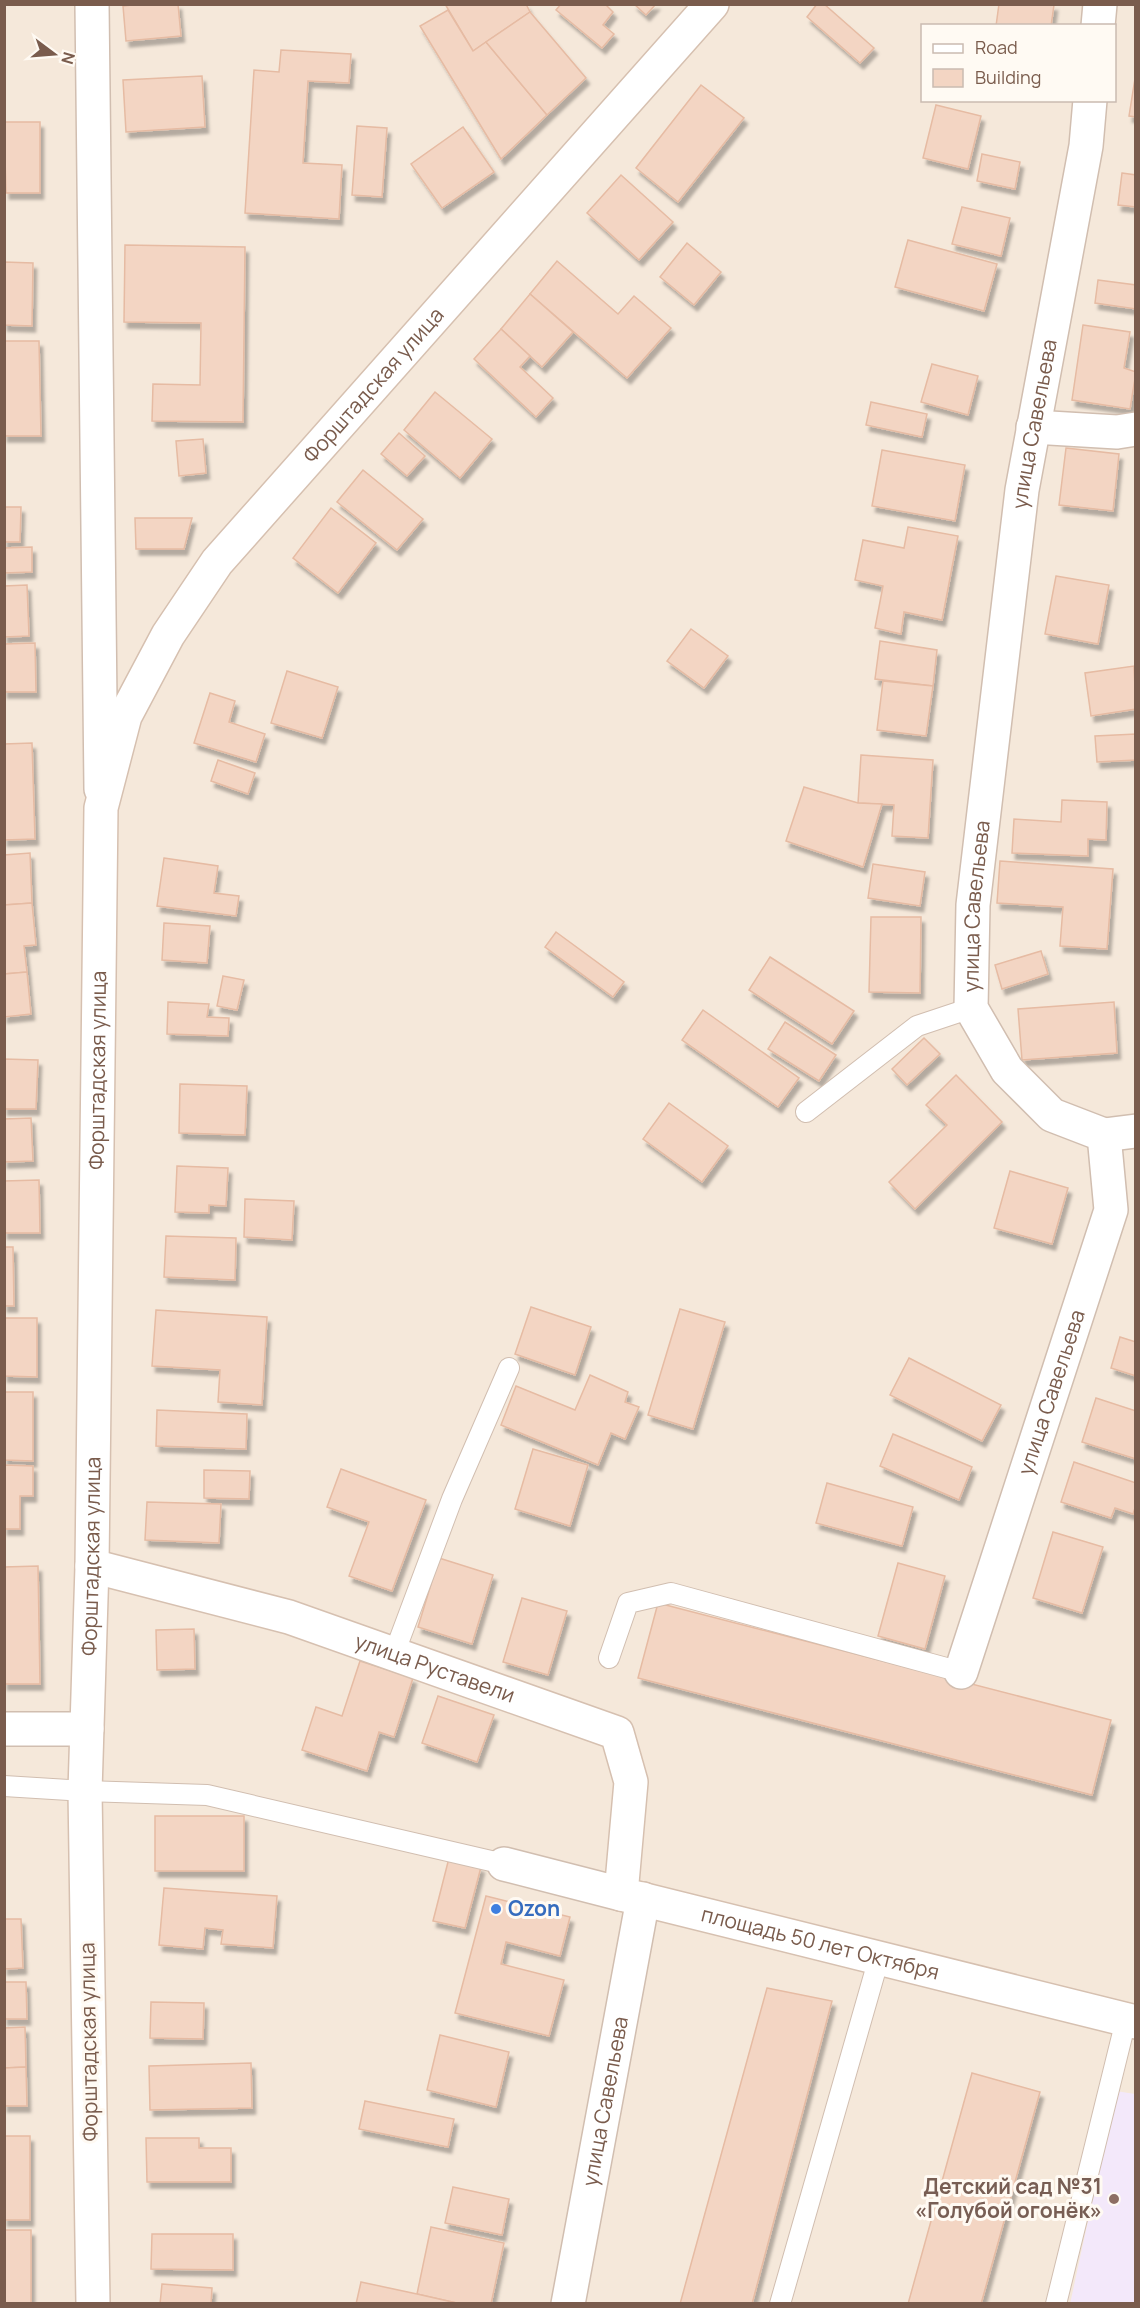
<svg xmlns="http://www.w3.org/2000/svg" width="1140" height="2308" font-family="Manrope,sans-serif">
<defs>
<filter id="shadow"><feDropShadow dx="3.5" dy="6" stdDeviation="1.5" flood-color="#0004"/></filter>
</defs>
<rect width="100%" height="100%" fill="#fdf6ec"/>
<path fill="#f5e8da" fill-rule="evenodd" d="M5 5H1135V2303H5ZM922 26H1114V100H922Z"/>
<polygon fill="#f3e8fa" points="1116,2091 1135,2094 1135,2303 1070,2304"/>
<g fill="#f3d5c3" stroke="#e6bba3" stroke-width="1.5" filter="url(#shadow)">
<polygon points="141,4 178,4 181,36 126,41 123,6"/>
<polygon points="445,4 526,4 530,12 473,51"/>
<polygon points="561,4 605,4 613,12 603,25 614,34 602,48 556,10"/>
<polygon points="634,4 656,4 646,15"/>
<polygon points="817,4 824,4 874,48 860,63 807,17"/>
<polygon points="999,4 1054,5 1051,26 996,26"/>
<polygon points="448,10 473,51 486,42 547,115 501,159 420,26"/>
<polygon points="530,12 586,78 547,115 486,42"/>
<polygon points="281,50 351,54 349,83 308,81 303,163 342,165 339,219 245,213 254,70 279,72"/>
<polygon points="1136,72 1136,117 1129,116"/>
<polygon points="202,76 205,127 126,132 123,80"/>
<polygon points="701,85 744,118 678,202 636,168"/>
<polygon points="936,105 981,116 968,169 923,158"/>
<polygon points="4,122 40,122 40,193 6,193"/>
<polygon points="357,126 387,128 382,197 352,195"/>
<polygon points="463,127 494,172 442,208 411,164"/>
<polygon points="982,154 1020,162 1015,189 977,181"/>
<polygon points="1122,173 1136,175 1136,207 1118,205"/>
<polygon points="621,175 673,222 639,260 587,213"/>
<polygon points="962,207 1010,218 1001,256 952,244"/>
<polygon points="908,240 997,264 984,311 895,287"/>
<polygon points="687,243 721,272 694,305 660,277"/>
<polygon points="125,245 245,247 243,422 152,421 153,384 200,385 201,323 124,322"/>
<polygon points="557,261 618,314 634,296 671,328 627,378 530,294"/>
<polygon points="4,262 33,263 32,326 4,325"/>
<polygon points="1098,280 1136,285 1136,309 1095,303"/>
<polygon points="530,294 573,332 542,367 501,329"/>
<polygon points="1083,325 1130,332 1124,368 1136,372 1130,409 1072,400"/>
<polygon points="501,329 530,356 520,367 553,398 536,417 474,359"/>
<polygon points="4,341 39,341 41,436 4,436"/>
<polygon points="932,364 978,376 968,415 921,402"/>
<polygon points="435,392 492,439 460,478 404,430"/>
<polygon points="871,402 927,414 922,437 866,425"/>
<polygon points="399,433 425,456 407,476 381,454"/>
<polygon points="203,439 206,473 179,476 176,441"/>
<polygon points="1066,448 1119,454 1113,511 1059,505"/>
<polygon points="882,450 965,465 955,521 872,506"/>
<polygon points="363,470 423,519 397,550 337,502"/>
<polygon points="4,507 21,507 20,542 4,542"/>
<polygon points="331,508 376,543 338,593 293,558"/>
<polygon points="135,518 192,518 184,549 136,549"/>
<polygon points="908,527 958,536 942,620 904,612 901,634 875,628 883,586 855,580 863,540 904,548"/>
<polygon points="32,547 32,572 4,573 4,548"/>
<polygon points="1056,576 1109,585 1098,644 1045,634"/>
<polygon points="27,585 29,636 4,637 4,586"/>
<polygon points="691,629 728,656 704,688 667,661"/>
<polygon points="880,641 937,650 933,686 875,679"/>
<polygon points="35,643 36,692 4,692 4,644"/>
<polygon points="1134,666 1136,709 1091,716 1085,673"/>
<polygon points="287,671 338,687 322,738 271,723"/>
<polygon points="883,681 933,686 926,736 877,730"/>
<polygon points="210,693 235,701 229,722 265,734 256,762 194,743"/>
<polygon points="1136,734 1136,760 1097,762 1095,736"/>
<polygon points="32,743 35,839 4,840 4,744"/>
<polygon points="861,755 933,760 928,838 892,836 894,805 858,803"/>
<polygon points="218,760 255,773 248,794 211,781"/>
<polygon points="804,787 858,803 882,804 863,867 786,841"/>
<polygon points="1062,800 1107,802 1106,840 1088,839 1088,856 1012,853 1014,819 1061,822"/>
<polygon points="30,853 32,903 4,905 4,855"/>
<polygon points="164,858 218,866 214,893 239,896 236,916 157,906"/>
<polygon points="1000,861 1113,869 1107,949 1060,946 1063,907 997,903"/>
<polygon points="873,864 925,872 920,906 868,898"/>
<polygon points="32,903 36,945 24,946 27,972 4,974 4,905"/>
<polygon points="871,917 921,917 920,993 869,992"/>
<polygon points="164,923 210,926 207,963 162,960"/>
<polygon points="556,932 624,982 613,997 545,947"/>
<polygon points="1041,951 1048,974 1002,989 995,965"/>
<polygon points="770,957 854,1011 832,1044 749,990"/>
<polygon points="27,972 31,1014 4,1017 4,974"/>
<polygon points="223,976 244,980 237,1010 217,1006"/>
<polygon points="168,1002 209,1004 207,1017 229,1018 228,1036 167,1034"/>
<polygon points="1114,1002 1117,1053 1022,1060 1018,1009"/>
<polygon points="703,1010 799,1078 778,1107 682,1040"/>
<polygon points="785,1022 836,1055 819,1081 768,1049"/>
<polygon points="924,1038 940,1054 907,1085 892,1069"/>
<polygon points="4,1059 38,1060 36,1109 4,1109"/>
<polygon points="956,1075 1002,1122 915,1209 889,1182 947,1125 926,1105"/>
<polygon points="180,1084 247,1086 245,1135 179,1133"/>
<polygon points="669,1103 728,1146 702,1182 643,1139"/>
<polygon points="31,1118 33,1161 4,1162 4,1119"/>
<polygon points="177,1166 228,1168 226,1206 209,1205 209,1213 175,1212"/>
<polygon points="1010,1171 1068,1188 1052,1244 994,1228"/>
<polygon points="39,1180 40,1233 4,1233 4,1181"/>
<polygon points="245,1199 294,1201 292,1240 244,1237"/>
<polygon points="166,1236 236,1238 235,1280 164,1277"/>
<polygon points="4,1247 13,1247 14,1306 4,1306"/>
<polygon points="531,1307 591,1327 575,1375 515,1354"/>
<polygon points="680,1309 725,1322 693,1429 648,1415"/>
<polygon points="156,1310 267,1317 262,1405 218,1402 220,1370 152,1366"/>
<polygon points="4,1318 37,1318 37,1377 4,1376"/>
<polygon points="1120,1337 1136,1342 1136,1376 1111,1368"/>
<polygon points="909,1358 1001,1405 982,1441 890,1395"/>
<polygon points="590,1375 628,1392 625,1402 639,1407 625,1439 611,1433 598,1465 501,1425 516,1386 575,1410"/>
<polygon points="4,1392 33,1392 33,1461 4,1460"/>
<polygon points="1096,1398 1136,1411 1136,1459 1082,1442"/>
<polygon points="157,1410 247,1414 246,1449 156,1446"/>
<polygon points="893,1434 972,1467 959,1500 880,1466"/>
<polygon points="533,1449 588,1465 570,1526 515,1509"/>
<polygon points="1074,1462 1136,1483 1136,1505 1133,1514 1115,1508 1111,1518 1061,1502"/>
<polygon points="4,1465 33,1466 33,1496 20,1496 20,1529 4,1529"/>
<polygon points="341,1469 426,1500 392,1591 349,1576 369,1522 327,1507"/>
<polygon points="204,1470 250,1471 249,1499 204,1498"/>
<polygon points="827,1483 913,1507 902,1546 816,1523"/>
<polygon points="147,1502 221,1504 219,1543 145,1540"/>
<polygon points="1053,1532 1103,1547 1082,1613 1033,1598"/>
<polygon points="439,1558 493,1575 472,1644 418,1627"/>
<polygon points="898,1563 945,1576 925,1649 878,1636"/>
<polygon points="38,1566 40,1684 4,1684 4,1567"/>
<polygon points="522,1598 567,1611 548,1675 503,1662"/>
<polygon points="658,1603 1111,1720 1092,1795 638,1678"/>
<polygon points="194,1629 195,1669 157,1670 156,1630"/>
<polygon points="360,1661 413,1678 394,1737 379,1732 367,1771 302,1750 316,1707 342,1716"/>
<polygon points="438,1696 494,1715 477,1762 422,1743"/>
<rect x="155" y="1816" width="89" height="55"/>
<polygon points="449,1858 481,1867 465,1928 433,1921"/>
<polygon points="164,1888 277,1896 273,1948 221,1944 223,1930 205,1928 203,1949 159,1945"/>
<polygon points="486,1896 570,1917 560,1956 506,1942 501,1964 564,1980 549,2036 455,2013"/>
<polygon points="4,1919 21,1919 23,1968 4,1969"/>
<polygon points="4,1982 26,1982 27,2019 4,2019"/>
<polygon points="767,1988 832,2001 752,2304 680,2304"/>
<polygon points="151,2002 204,2003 203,2039 150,2038"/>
<polygon points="25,2027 26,2067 4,2068 4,2028"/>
<polygon points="440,2035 509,2052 496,2107 427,2090"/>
<polygon points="251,2063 252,2108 150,2110 149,2066"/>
<polygon points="26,2067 27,2106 4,2106 4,2068"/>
<polygon points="972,2073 1040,2092 981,2304 908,2304"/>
<polygon points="365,2101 454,2119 448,2147 359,2129"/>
<rect x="4" y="2136" width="26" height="84"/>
<polygon points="146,2138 199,2138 199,2148 231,2148 231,2182 147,2182"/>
<polygon points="453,2187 509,2199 502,2235 445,2223"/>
<polygon points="431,2227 504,2243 491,2304 461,2304 417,2294"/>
<rect x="4" y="2230" width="27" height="73"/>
<polygon points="152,2234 233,2234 233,2270 151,2269"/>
<polygon points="361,2282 417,2294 461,2304 356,2304"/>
<polygon points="162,2284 212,2288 211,2304 160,2304"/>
</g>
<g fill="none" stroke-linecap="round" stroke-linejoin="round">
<g stroke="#d1beb0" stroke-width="22">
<g id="lane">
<polyline points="806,1112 917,1026 971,1008"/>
<polyline points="394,1654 452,1499 509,1368"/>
<polyline points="609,1658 628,1603 671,1593 961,1672"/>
<polyline points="4,1786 85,1791 207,1795 504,1864"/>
<polyline points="780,2304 879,1958"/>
<polyline points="1056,2304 1126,2020"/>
</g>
</g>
<g stroke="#d1beb0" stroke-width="36">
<g id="street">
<polyline points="92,4 101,789"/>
<polyline points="1098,26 1100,4"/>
<polyline points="1033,427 1117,432 1136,429"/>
<polyline points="1104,1135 1136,1131"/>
<path id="s1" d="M961 1672 1111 1210 1104 1135 1052 1115 1007 1070 971 1008 973 905 1022 490 1086 146 1090 100"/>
<polyline points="4,1729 87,1729"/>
<polyline points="504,1864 621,1894"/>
<path id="s2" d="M568 2304 643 1899"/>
</g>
</g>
<g stroke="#d6c0b0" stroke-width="36">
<g id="secondary">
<path id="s3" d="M92 1566 289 1617 617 1733 631 1782 621 1894 1136 2022"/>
<path id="s4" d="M93 2304 85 1791 92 1566 101 808 125 716 168 635 217 562 712 4"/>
</g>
</g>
<use href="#lane" stroke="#fff" stroke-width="20"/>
<use href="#street" stroke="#fff" stroke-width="33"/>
<use href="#secondary" stroke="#fff" stroke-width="33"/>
</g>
<circle fill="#3f7fe0" stroke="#fffaf3" stroke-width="2" cx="496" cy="1909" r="6"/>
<circle fill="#8d6e63" stroke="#fffaf3" stroke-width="2" cx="1114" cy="2199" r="6"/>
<g text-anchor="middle" stroke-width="6" stroke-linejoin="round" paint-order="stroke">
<g font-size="21" fill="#7a5c4d" stroke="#fffaf3">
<text dy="7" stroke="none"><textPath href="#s4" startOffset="2007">Форштадская улица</textPath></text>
<text dy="7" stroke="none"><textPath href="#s1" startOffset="1340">улица Савельева</textPath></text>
<text dy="7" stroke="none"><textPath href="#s1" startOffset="854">улица Савельева</textPath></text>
<text dy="7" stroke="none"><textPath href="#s4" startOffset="1234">Форштадская улица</textPath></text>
<text dy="7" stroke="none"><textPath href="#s1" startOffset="294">улица Савельева</textPath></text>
<text dy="7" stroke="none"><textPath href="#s4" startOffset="748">Форштадская улица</textPath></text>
<text dy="7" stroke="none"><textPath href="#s3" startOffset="358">улица Руставели</textPath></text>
<text dy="7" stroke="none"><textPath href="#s3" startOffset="920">площадь 50 лет Октября</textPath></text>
<text transform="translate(89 2042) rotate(-91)" y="7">Форштадская улица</text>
<text dy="7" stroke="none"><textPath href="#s2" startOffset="206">улица Савельева</textPath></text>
</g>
<g font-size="21" font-weight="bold" fill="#366cbe" stroke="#fffaf3" text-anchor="start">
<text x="508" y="1916">Ozon</text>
</g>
<g font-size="21" font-weight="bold" fill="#785e54" stroke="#fffaf3" text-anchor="end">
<text x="1102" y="2194">Детский сад №31<tspan x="1102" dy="24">«Голубой огонёк»</tspan></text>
</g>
</g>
<rect width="1140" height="2308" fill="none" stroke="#7a5c4d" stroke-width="12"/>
<rect x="921" y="24" width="195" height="78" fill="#fffaf3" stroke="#cabbb1" stroke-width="1.5"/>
<rect x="933" y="44" width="30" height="9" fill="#ffffff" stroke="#cabbb1" stroke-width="1.5"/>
<text x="975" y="54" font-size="18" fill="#7a5c4d">Road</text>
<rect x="933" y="69" width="30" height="18" fill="#f3d5c3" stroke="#cabbb1" stroke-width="1.5"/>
<text x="975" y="84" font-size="18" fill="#7a5c4d">Building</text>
<g transform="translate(54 54) rotate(106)" stroke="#fffaf3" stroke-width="4.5" paint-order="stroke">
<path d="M0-4.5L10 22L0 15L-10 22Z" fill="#7a5c4d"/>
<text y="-9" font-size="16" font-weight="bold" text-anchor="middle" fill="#7a5c4d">N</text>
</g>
</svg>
